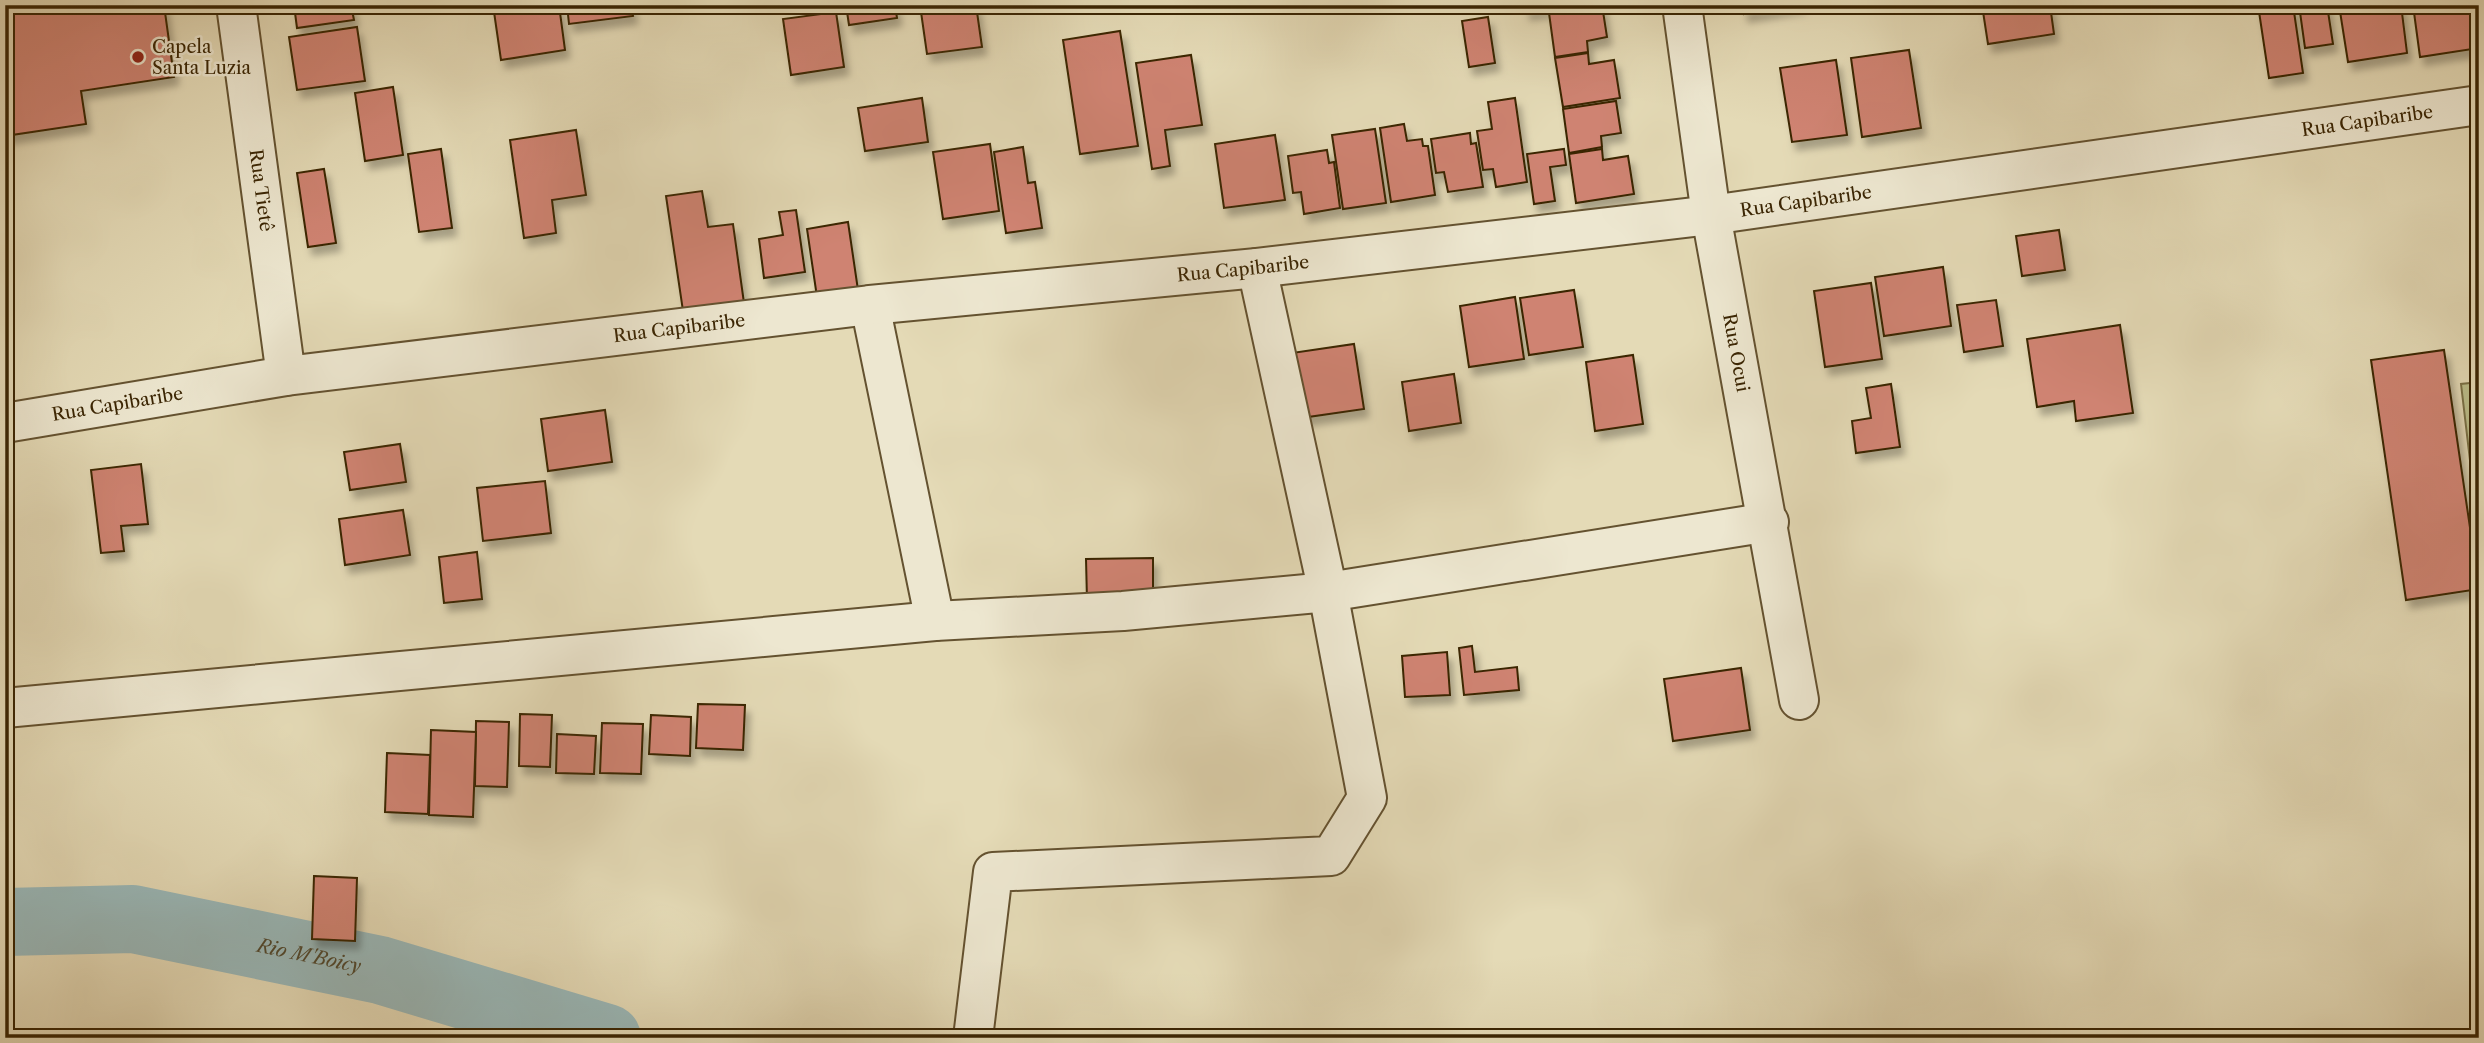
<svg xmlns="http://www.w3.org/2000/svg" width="2484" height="1043" font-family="'Libre Caslon Text',serif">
<defs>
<filter id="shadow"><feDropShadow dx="4.5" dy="8" stdDeviation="3.5" flood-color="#0004"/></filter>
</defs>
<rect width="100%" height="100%" fill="#e4dab6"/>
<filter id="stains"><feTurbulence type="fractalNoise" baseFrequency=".00286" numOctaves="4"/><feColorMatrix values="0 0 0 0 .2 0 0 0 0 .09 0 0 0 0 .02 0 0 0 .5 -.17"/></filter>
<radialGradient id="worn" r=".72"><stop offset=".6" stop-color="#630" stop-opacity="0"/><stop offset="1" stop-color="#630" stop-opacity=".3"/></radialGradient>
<polygon fill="#bbbd89" stroke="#7a7146" stroke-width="2" points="2479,382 2479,537 2461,384"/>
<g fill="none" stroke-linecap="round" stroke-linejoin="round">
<path stroke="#9ab8b8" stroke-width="68" id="s1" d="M5 922 133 919 380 970 607 1038"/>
</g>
<g fill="#cf8372" stroke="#3a2503" stroke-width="2" filter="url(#shadow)">
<polygon points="5,5 164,5 174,77 81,91 86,124 5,136"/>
<polygon points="294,5 351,5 354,20 297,28"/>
<polygon points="493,5 559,5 565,50 501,60"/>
<polygon points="567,5 631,5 633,16 569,24"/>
<polygon points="846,5 895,5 897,18 849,25"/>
<polygon points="920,5 976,5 982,47 927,54"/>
<polygon points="1525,5 1576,5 1526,12"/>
<polygon points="1602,5 1607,37 1587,41 1588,52 1555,57 1549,13"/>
<polygon points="1743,5 1802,5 1744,14"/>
<polygon points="1982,5 2050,5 2054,34 1988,44"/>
<polygon points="2258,5 2293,5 2303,73 2269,78"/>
<polygon points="2299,5 2327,5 2333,44 2305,48"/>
<polygon points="2339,5 2401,5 2407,53 2348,62"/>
<polygon points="2413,5 2479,5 2479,48 2420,57"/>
<polygon points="836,12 844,67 791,75 783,19"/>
<polygon points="1488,17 1495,63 1469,67 1462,21"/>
<polygon points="357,27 365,81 297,90 289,37"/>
<polygon points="1120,31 1138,146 1080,154 1063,40"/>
<polygon points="1909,50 1921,128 1862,137 1851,58"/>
<polygon points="1588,53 1589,64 1614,60 1620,98 1563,107 1555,58"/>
<polygon points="1191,55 1202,125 1165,130 1170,166 1152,169 1136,63"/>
<polygon points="1836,60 1847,135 1792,142 1780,68"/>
<polygon points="393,87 403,155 365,161 355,93"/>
<polygon points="922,98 928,142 865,151 858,108"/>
<polygon points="1515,98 1527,182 1496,187 1493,169 1483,170 1477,131 1492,129 1488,102"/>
<polygon points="1616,101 1621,133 1601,136 1602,147 1569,153 1563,109"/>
<polygon points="1404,124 1407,141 1422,139 1423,146 1428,146 1435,195 1391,202 1380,128"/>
<polygon points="1375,129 1386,203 1343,209 1332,135"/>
<polygon points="576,130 586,195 552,200 556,233 524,238 510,140"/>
<polygon points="1470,133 1471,144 1476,143 1483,187 1448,192 1444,172 1436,173 1431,139"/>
<polygon points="1275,135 1285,200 1224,208 1215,144"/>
<polygon points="990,144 999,211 943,219 933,152"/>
<polygon points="1023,147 1028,183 1035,182 1042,228 1006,233 994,152"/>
<polygon points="441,149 452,228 419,232 408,154"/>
<polygon points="1564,149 1566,165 1550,167 1555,201 1534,204 1527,154"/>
<polygon points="1602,149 1603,160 1628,156 1634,194 1576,203 1569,154"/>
<polygon points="1327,150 1329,163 1334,162 1340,208 1304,214 1301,192 1293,193 1288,156"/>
<polygon points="324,169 336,243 308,247 297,173"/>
<polygon points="702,191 708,227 733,224 744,303 683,311 666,196"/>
<polygon points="796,210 805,272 764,278 759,239 783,235 779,212"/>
<polygon points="848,222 858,290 817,297 807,229"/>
<polygon points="2059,230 2065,270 2022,276 2016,236"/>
<polygon points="1943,267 1951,326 1884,336 1875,277"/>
<polygon points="1871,283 1882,359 1825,367 1814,291"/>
<polygon points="1574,290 1583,347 1529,355 1520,298"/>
<polygon points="1515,297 1524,359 1469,367 1460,306"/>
<polygon points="1996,300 2003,346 1964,352 1957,305"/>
<polygon points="2120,325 2133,413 2076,421 2074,401 2037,407 2027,339"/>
<polygon points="1354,344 1364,409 1294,419 1285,354"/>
<polygon points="2444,350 2479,589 2406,600 2371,360"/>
<polygon points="1633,355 1643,424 1595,431 1586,362"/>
<polygon points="1454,374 1461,423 1409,431 1402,382"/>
<polygon points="1891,384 1900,447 1856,453 1852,421 1871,418 1866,388"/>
<polygon points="605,410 612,462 548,471 541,419"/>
<polygon points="400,444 406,482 350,490 344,452"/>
<polygon points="141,464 148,524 121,526 124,551 101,553 91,470"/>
<polygon points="545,481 551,533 483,541 477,488"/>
<polygon points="403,510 410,555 345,565 339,519"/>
<polygon points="477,552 482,599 444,603 439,557"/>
<polygon points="1153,558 1153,600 1087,600 1086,559"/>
<polygon points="1472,646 1475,672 1517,667 1519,690 1464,695 1459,648"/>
<polygon points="1447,652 1450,695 1405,697 1402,656"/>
<polygon points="1741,668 1750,730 1673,741 1664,679"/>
<polygon points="698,704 745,705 743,750 696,748"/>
<polygon points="520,714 552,715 550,767 519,766"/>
<polygon points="651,715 691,717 690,756 649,754"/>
<polygon points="476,721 509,722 507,787 475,786"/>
<polygon points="602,723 643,724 641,774 600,773"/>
<polygon points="431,730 476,732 473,817 429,815"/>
<polygon points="557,734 596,736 594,774 556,773"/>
<polygon points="387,753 430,755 428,814 385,812"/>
<polygon points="314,876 357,878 355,941 312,939"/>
</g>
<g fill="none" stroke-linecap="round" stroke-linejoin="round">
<g stroke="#645230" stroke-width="42">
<g id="minor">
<path id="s2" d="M236 5 286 376"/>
<path id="s3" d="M1682 5 1711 215 1799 700"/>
<polyline points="870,305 935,621"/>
<path id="s4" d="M5 423 286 376 870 305 1257 268 1711 215 2479 105"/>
<polyline points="5,708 935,621 1123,611 1328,592 1769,522"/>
<polyline points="973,1038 993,872 1331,856 1367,798 1328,592 1257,268"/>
</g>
</g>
<use href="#minor" stroke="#ede7d0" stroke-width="38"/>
</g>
<circle fill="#8f2418" stroke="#ede7d0" stroke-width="2.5" cx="138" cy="57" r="7"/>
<g text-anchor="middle" stroke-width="5" stroke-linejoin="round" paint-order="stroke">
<g font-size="18" fill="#3a2503" stroke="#ede7d0" text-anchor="start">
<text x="152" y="53">Capela<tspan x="152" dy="21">Santa Luzia</tspan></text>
</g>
<g font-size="18" fill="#3a2503" stroke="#ede7d0">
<text dy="6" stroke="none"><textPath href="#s4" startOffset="2382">Rua Capibaribe</textPath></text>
<text dy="6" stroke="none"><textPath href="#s2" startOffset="187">Rua Tietê</textPath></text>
<text dy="6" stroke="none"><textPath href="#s4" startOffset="1815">Rua Capibaribe</textPath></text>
<text dy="6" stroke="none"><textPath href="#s4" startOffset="1248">Rua Capibaribe</textPath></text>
<text dy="6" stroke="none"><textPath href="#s4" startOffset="681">Rua Capibaribe</textPath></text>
<text dy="6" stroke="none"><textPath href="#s3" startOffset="352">Rua Ocui</textPath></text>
<text dy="6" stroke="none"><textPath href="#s4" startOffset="114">Rua Capibaribe</textPath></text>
</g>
<g font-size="19" font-style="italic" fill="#524a30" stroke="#ede7d0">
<text dy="7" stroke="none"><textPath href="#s1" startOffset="308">Rio M'Boicy</textPath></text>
</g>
</g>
<rect width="2484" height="1043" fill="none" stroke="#e4dab6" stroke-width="28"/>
<rect x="7" y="7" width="2470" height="1029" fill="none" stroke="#3a2503" stroke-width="3.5"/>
<rect x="14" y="14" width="2456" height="1015" fill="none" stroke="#3a2503" stroke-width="2"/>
<rect width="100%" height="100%" filter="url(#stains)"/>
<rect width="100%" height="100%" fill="url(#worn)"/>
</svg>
